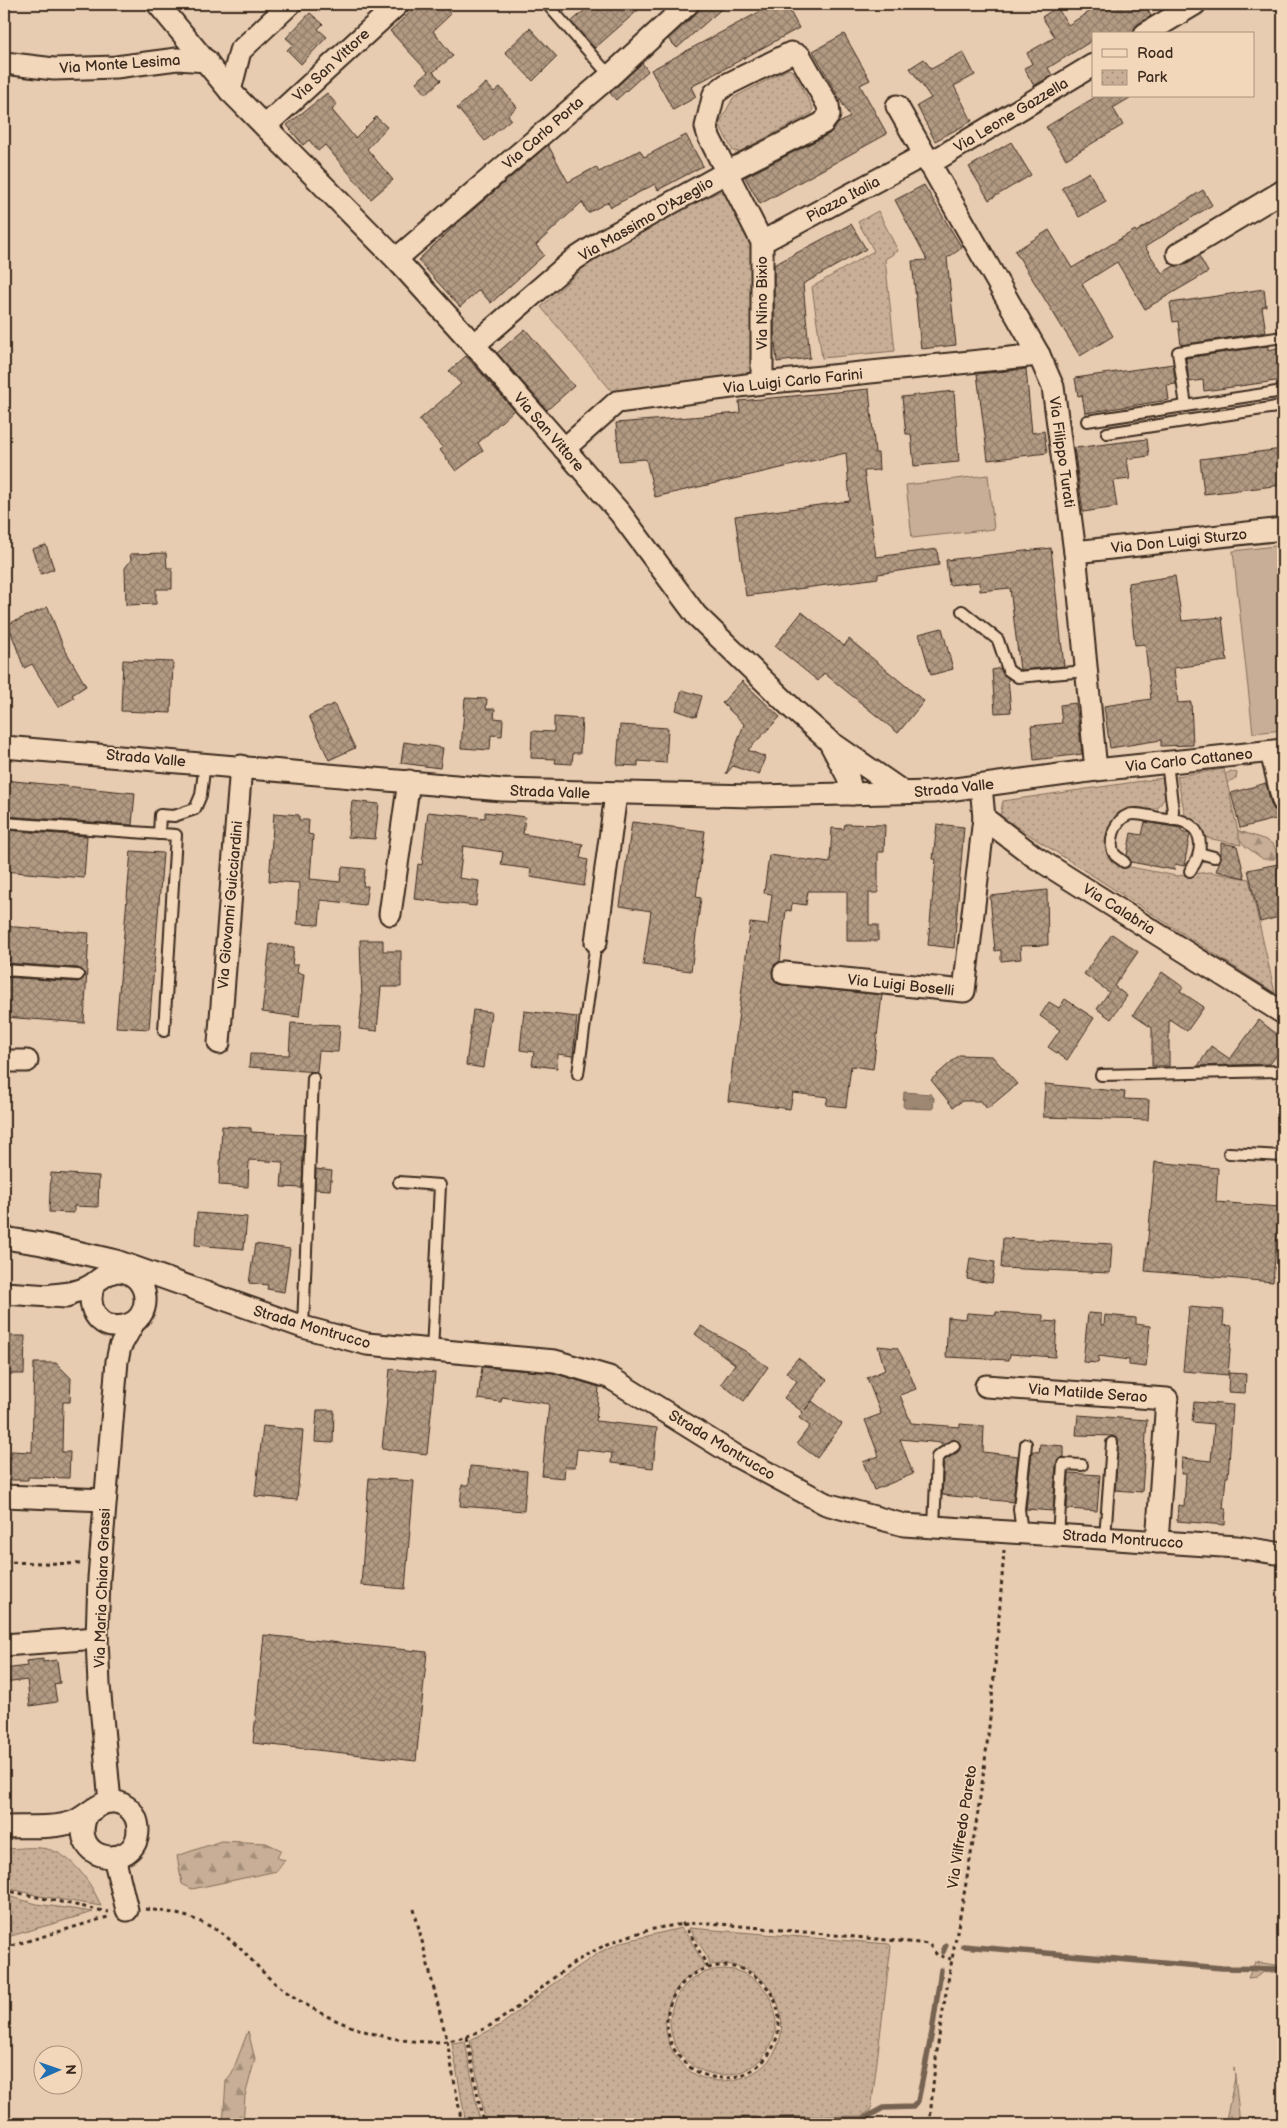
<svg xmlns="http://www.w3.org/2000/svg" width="1287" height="2128" font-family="'Balsamiq Sans',sans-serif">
<defs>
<pattern id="forest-firs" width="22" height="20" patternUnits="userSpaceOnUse" patternTransform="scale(1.25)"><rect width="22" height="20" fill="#c8ae96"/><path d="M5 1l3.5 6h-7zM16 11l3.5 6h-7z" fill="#a48e7a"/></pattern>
<pattern id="park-dots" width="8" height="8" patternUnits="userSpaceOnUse" patternTransform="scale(1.25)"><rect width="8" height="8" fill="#c8ae96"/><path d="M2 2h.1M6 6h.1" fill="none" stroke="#a48e7a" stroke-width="1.8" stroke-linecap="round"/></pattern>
<pattern id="water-ripples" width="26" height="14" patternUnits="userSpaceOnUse" patternTransform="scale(1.25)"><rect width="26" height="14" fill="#9e8873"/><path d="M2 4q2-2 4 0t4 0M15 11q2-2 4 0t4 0" fill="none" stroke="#826f5e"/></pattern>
<pattern id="building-cross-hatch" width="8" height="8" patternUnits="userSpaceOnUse" patternTransform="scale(1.25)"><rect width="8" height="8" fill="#b29a83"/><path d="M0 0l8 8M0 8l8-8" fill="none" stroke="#927e6b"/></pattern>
</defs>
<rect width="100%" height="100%" fill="#e8ccb1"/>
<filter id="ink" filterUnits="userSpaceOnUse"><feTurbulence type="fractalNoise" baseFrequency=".02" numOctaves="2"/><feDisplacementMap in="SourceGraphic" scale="10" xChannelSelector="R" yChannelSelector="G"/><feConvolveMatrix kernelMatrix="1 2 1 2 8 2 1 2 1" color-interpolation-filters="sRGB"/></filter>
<g filter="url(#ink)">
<g fill="#c8ae96" stroke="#826c5a">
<polygon points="988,475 994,529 912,538 906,485"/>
<polygon points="1283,545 1283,730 1253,733 1233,551"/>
</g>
<g fill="url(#forest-firs)" stroke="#826c5a">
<path d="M1231 771 1237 773 1236 778 1228 782 1225 786 1237 830 1266 840 1274 845 1277 855 1274 859H1263L1245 846 1192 777 1199 772C1212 778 1218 779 1231 771Z"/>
<polygon points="221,1841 266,1843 281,1850 277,1858 285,1860 277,1871 192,1889 182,1884 177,1856"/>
<polygon points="1255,1962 1283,1966 1283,1972 1264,1972 1256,1977 1248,1978"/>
<polygon points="248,2031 255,2059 245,2096 243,2124 223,2124 226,2081 232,2073"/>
<polygon points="1234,2068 1240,2124 1225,2124 1235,2078"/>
</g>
<g fill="url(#park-dots)" stroke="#826c5a">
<polygon points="788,69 793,71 813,108 812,113 739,152 733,151 719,124 733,98"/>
<polygon points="725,189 757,244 756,375 616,396 541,307 609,244"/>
<polygon points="878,211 898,251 885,259 895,351 822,358 812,287 874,251 858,222"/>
<polygon points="1224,769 1241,845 1207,838 1193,820 1185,815 1177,776"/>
<polygon points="1163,778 1165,797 1158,808 1142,812 1113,826 1112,854 1125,866 1177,876 1209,872 1249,879 1275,993 1000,816 1003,801"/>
<path d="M4 1849C17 1849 33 1846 47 1849 72 1854 92 1884 101 1906L39 1896 4 1887Z"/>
<polygon points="4,1895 37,1904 93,1912 4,1938"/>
<path d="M681 1928 690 1939 705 1967C636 1996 665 2096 737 2079 810 2062 788 1954 710 1965L704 1951 689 1928 889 1944 891 1946 871 2110 862 2116 536 2119 531 2120 530 2124H486L470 2040 501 2025 550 1986 600 1952 622 1942Z"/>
<circle cx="723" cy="2022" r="53"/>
<polygon points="465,2041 480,2124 466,2124 452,2043"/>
</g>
<polygon fill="url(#water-ripples)" stroke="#766251" points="904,1092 931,1094 934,1098 933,1109 905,1108 903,1106"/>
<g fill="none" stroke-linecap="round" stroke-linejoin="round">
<g stroke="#766251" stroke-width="5.5">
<polyline points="963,1946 1222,1968 1283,1969"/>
<polyline points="943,1952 946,1945"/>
<polyline points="532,2124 538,2121 863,2119 883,2108 913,2107 918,2101 932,2032 941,1970"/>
</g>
</g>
<g fill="url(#building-cross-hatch)" stroke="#3b2a1e">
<polygon points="419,4 441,4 451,14 433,31 453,56 433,72 441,80 426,94 416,82 428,72 390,31"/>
<polygon points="592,4 645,4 595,48 571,22"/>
<polygon points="700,4 727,4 677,48 668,39 696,13"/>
<polygon points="774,4 786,4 799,28 691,87 696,97 673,110 651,70"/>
<polygon points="1102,4 1144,4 1151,16 1138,24 1133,34 1093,34 1093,40 1048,68 1052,75 1034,86 1024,68 1032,64 1027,53 1055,37 1042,17 1057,7 1068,25"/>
<polygon points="310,13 323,24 318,29 327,37 301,64 287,50 293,44 286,38"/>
<polygon points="530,28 557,57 533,81 505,52"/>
<polygon points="844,34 870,80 860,85 887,134 760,204 745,177 829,134 839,123 850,117 813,51"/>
<polygon points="963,52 975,75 954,86 972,121 935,141 917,106 931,98 910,68 924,59 931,69"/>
<polygon points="642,63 648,71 616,100 610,93"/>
<polygon points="486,83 494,92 500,87 517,107 508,115 511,119 485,141 457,108"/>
<polygon points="327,93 337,105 332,110 355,138 376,117 387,127 367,149 393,180 371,199 325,145 318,151 309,140 303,145 287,125"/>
<polygon points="1097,96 1133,96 1113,108 1123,125 1066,159 1046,127"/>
<polygon points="686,135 703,166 658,190 655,184 611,207 608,202 588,213 582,202 536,245 544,255 491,303 479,290 460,307 418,260 460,221 548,145 568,182 596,167 599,172 640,150 644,157"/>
<polygon points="1011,142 1031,175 989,200 969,167"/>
<polygon points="1089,172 1106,202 1079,217 1062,188"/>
<polygon points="924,185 962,248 947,258 956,345 921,349 912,261 927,260 895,200"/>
<polygon points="1203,190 1212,205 1145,247 1162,273 1174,266 1184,265 1199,256 1208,272 1145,309 1117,262 1082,284 1113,336 1080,356 1015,251 1049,230 1072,268 1135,230 1136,232"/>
<polygon points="851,224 866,249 803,284 810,358 777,362 774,332 774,265"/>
<polygon points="1264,289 1266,306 1262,307 1266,332 1181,345 1178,321 1173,322 1170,303"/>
<polygon points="525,329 574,386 547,410 497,353"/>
<polygon points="1268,346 1268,350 1283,347 1283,380 1204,391 1203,380 1189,382 1186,358"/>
<polygon points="466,356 514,410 478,443 483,451 456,471 440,450 443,448 419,420 461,384 449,371"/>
<polygon points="1173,364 1176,384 1167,385 1169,400 1085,413 1082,395 1078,396 1075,378"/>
<polygon points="1026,369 1032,433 1044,431 1047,453 988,460 977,374"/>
<polygon points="869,389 875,453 878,453 879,470 864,471 876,557 937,549 939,565 878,574 878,578 746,596 735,516 850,501 846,453 655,497 646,459 619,461 616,423 740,413 739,401"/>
<polygon points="954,391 959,462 914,466 911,434 906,434 902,397"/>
<polygon points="1147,439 1149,456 1127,459 1130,479 1113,481 1117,507 1083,512 1074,448"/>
<polygon points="1283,449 1283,485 1204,494 1200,459"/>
<polygon points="46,545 54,569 41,574 32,549"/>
<polygon points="1051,548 1064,666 1020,670 1010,588 980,591 979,582 949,585 946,560"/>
<polygon points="166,553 167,568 172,568 172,589 156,589 156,604 126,605 125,568 131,560 130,554"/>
<polygon points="1175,576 1182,621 1222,617 1227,661 1174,668 1178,703 1191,702 1193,745 1161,746 1161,740 1110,748 1104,706 1151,699 1145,644 1135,645 1128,583"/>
<polygon points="48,607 63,646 86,686 72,695 74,698 58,707 32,664 24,668 8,624"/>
<polygon points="802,612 844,646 849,639 924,701 898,733 824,673 818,681 775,646"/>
<polygon points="942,628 953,669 931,675 919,634"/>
<polygon points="123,660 173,662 171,713 121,711"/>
<polygon points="1000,668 1008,678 1011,712 995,713 992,670"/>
<polygon points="742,681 780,717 748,750 765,757 759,775 733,766 726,774 744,724 722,703"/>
<polygon points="682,690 702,696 696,717 676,710"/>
<polygon points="465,698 487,699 486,709 495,709 494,718 503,719 502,736 491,735 490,750 461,748"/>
<polygon points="1076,703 1082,754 1034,760 1031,726 1062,723 1060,705"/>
<polygon points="334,704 355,748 329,760 309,716"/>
<polygon points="554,717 582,719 580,753 573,753 572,764 555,763 556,759 531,758 532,731 554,732"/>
<polygon points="620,725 668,728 666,763 638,761 638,766 617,765"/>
<polygon points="404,742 443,748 440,768 401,763"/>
<polygon points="4,780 135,793 132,825 4,816"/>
<polygon points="1266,783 1271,804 1274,810 1283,813 1283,817 1240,828 1231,793"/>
<polygon points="352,801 379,804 375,839 348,837"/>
<polygon points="428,812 485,818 485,812 525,817 523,834 583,844 580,858 588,860 584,886 530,877 531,869 501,865 503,852 463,846 459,878 479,881 476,906 414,899 418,864 422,865"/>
<polygon points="274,813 299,815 299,820 309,820 308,834 313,835 310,879 340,882 342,867 365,869 363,886 368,886 365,905 321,900 319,925 297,924 299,883 269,881"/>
<polygon points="632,822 705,831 696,897 701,898 691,971 643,965 651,911 620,906"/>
<polygon points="1145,822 1181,828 1182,832 1190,834 1184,866 1175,864 1174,870 1131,862 1127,855 1131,833 1142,835"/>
<polygon points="845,824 885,825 884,852 878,852 878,893 869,893 869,925 878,925 878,941 847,941 847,891 808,891 806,905 792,903 791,911 786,910 780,961 774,965 772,972 776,983 783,985 882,995 873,1069 851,1066 846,1107 826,1105 828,1097 793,1093 790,1109 728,1101 750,923 768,925 772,894 764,893 769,855 830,863 832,828 844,829"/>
<polygon points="937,824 964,827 954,948 928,945 936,859 933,859"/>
<polygon points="4,830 87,836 84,878 4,871"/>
<polygon points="1221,843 1237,846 1245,878 1216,871 1221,858"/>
<polygon points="131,851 163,853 149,1029 116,1027"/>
<polygon points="1283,863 1283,916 1260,922 1248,870"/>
<polygon points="1047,890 1048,945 1020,946 1021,959 1001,961 1001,950 995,951 990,896"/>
<polygon points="4,926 89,933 84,1023 4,1017 4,977 78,982 83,979 85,975 78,968 4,963"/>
<polygon points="1112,934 1138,952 1114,986 1127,996 1111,1019 1097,1009 1109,992 1084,974"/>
<polygon points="360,940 383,940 383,951 401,951 401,987 381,987 377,1031 359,1029 362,1000"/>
<polygon points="270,944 294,947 292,965 298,965 297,973 304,974 299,1017 262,1012"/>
<polygon points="1162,972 1183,987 1180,991 1204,1007 1187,1031 1169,1019 1169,1066 1152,1066 1152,1028 1133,1015"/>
<polygon points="1065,999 1094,1018 1067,1060 1048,1047 1060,1030 1040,1016 1049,1002 1059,1008"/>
<polygon points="473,1010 491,1012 483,1068 466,1065"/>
<polygon points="524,1011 577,1017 573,1056 558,1054 557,1068 532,1065 534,1052 520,1050"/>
<polygon points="1259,1020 1283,1039 1283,1047 1270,1064 1198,1066 1211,1046 1230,1059"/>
<polygon points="291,1023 340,1025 338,1052 319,1051 317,1072 249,1067 250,1054 289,1055"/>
<polygon points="959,1055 992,1056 1017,1084 987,1109 981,1101 962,1101 953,1107 931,1080"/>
<polygon points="1045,1084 1125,1092 1124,1099 1149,1100 1148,1120 1043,1117"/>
<polygon points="222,1126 251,1128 251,1132 304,1135 302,1188 281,1187 283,1162 249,1160 248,1187 219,1185"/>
<polygon points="1155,1162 1218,1168 1216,1202 1279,1207 1273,1282 1145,1271"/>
<polygon points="316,1169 332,1171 330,1190 315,1189"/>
<polygon points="51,1173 99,1176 98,1207 74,1206 74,1213 49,1212"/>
<polygon points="197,1213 247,1217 244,1249 195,1245"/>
<polygon points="1003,1238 1112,1244 1110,1273 1001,1268"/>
<polygon points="255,1244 290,1249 284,1292 267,1289 268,1285 249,1283"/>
<polygon points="970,1258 995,1262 992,1283 967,1279"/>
<polygon points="1189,1307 1224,1310 1223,1325 1232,1326 1228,1375 1183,1371"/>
<polygon points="996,1312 1043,1315 1043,1321 1057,1322 1055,1357 1010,1354 1009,1360 946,1357 948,1317 966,1319 967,1313 996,1315"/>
<polygon points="1088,1313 1101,1314 1101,1325 1104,1325 1105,1315 1136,1318 1136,1324 1150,1326 1146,1367 1129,1365 1129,1360 1099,1356 1098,1363 1083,1362"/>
<polygon points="701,1326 745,1351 768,1367 744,1401 721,1384 735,1364 695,1334"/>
<polygon points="4,1336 25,1336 24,1374 4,1374"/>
<polygon points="878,1346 897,1348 905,1362 916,1389 900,1395 911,1423 960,1427 960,1424 984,1426 983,1452 1018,1456 1013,1502 942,1495 944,1461 958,1452 961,1446 959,1442 954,1439 942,1446 942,1443 900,1439 913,1474 874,1490 863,1462 879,1456 865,1420 881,1414 867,1378 885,1370"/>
<polygon points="798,1358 827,1380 805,1410 812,1401 842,1424 817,1458 797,1443 810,1426 799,1418 803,1412 784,1398 797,1381 786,1372"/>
<polygon points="34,1363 56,1363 71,1378 70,1402 63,1402 62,1452 70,1452 69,1478 28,1477 28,1480 4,1480 4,1458 11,1458 11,1451 32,1452"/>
<polygon points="482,1367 553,1373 599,1387 596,1421 657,1428 653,1468 611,1463 612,1453 577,1449 575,1467 565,1467 564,1478 542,1476 549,1404 502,1397 501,1402 478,1399"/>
<polygon points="390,1369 435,1373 427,1454 382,1449"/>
<polygon points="1229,1373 1246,1374 1245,1393 1228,1392"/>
<polygon points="1194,1402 1233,1405 1228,1477 1226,1477 1223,1509 1226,1509 1225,1525 1177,1521 1178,1505 1184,1506 1186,1474 1181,1474 1182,1458 1211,1461 1214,1424 1192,1422"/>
<polygon points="317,1410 334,1410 333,1443 315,1442"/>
<polygon points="1078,1415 1147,1420 1142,1492 1115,1490 1118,1439 1113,1436 1076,1435"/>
<polygon points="263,1426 303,1430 297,1500 255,1496"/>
<polygon points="1040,1444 1064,1446 1064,1457 1060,1458 1056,1464 1053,1511 1026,1509 1032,1451 1039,1452"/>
<polygon points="470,1466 527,1471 524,1511 460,1506 462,1485 469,1485"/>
<polygon points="1069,1473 1100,1475 1097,1511 1067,1509"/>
<polygon points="369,1478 414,1481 405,1589 361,1585"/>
<polygon points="264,1635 427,1652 416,1761 253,1743"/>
<polygon points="43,1659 43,1662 57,1660 60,1683 54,1684 57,1702 30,1706 27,1680 4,1683 4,1669 27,1666 26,1661"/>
</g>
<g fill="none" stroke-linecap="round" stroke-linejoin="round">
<g stroke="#3b2a1e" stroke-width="14">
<g id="service">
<polyline points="547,4 610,76"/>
<polyline points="1186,406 1178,352 1283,337"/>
<polyline points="1087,421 1283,391"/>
<polyline points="1107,433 1283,406"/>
<polyline points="962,611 998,640 1008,670 1018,677 1086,671"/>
<polyline points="1167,763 1173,811 1172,820"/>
<polyline points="4,823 176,835 164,1031"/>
<polyline points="159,834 160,815 174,816 195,809 201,795 205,763"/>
<polyline points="1199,853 1214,857"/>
<path d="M1124 862C1122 860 1117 857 1115 855 1107 843 1115 820 1128 815 1135 812 1147 816 1155 817 1163 819 1174 819 1182 821 1206 830 1203 854 1190 871"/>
<polyline points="4,970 78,975"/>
<polyline points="578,1074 596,942"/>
<polyline points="1101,1075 1283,1071"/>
<polyline points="1229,1153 1283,1156"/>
<polyline points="399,1182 440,1185 432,1352"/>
<polyline points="303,1327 313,1078"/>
<polyline points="934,1527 937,1457 954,1446"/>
<polyline points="1022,1533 1019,1509 1026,1444"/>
<polyline points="1058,1535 1063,1464 1082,1465"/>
<polyline points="1105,1538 1112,1443"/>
</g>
</g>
<g stroke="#3b2a1e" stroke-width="25">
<g id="minor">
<polyline points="158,4 230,91 396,259 474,345 620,513 696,615 793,709 829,741"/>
<polyline points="1145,34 1195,4"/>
<polyline points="4,63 54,69 116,67 177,59 207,61"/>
<polyline points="230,91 240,51 290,4"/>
<polyline points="897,106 1039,355 1053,387 1075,552 1096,770"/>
<polyline points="265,126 398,4"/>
<polyline points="929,164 1093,65"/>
<polyline points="762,242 924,155"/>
<polyline points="1178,254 1283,191"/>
<polyline points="396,259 610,76 688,4"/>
<polyline points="474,345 572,261 604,240 727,172 823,123 829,115 828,105 800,56 791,53 726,85 714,94 706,127 709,137 762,242 762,383"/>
<polyline points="564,449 617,402 762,383 1039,355"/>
<polyline points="1075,552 1283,529"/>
<polyline points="4,747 502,790 752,796 933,792 1096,770 1283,750"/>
<polyline points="1271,752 1283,801"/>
<polyline points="981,786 984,818 1035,857 1283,1013"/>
<polyline points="852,794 848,777 829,741 903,792"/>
<polyline points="390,914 409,781"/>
<polyline points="596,942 616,794"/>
<polyline points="784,973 964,991 984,818"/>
<polyline points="219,1043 241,766"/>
<polyline points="4,1061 27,1061"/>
<polyline points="4,1238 42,1244 116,1261 303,1327 367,1344 555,1361 609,1377 736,1456 826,1504 904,1525 1237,1547 1283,1554"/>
<polyline points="4,1293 66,1297"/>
<path d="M52 1295C64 1294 75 1293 86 1288 98 1283 105 1271 119 1271 151 1273 155 1321 123 1326 97 1331 84 1304 95 1283"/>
<polyline points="986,1386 1167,1399 1157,1542"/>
<polyline points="4,1496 105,1500"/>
<polyline points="4,1645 97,1638"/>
<polyline points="110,1802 99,1685 97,1638 99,1578 117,1361 120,1347 134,1322"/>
<path d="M4 1827C26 1826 52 1829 73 1822 91 1815 105 1791 127 1807 134 1812 138 1821 138 1830 137 1873 66 1862 87 1814"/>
<polyline points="114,1857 127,1910"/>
</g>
</g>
<g stroke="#3b2a1e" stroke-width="3" stroke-dasharray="4 4" stroke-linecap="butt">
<polyline points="4,1562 81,1564"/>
<polyline points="4,1890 108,1912"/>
<path d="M145 1909C176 1912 205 1919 229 1939 246 1952 259 1970 275 1983 318 2018 377 2042 432 2042 494 2042 532 1989 580 1959 618 1935 664 1923 709 1923L929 1944 937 1955 951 1959"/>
<polyline points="414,1909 447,2041 462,2124"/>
<polyline points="682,1923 692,1937 708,1968"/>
<polyline points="4,1948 108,1917"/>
<circle cx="723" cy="2022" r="56"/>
<polyline points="467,2037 483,2124"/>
<path d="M930 2124C935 2029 959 1931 974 1836 990 1742 997 1646 1004 1550"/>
</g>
<use href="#service" stroke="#f3d7ba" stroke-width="10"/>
<use href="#minor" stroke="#f3d7ba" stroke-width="21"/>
</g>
</g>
<g text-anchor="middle" stroke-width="4" stroke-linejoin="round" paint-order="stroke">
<g font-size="15" fill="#3b2a1e" stroke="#f3d7ba">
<text transform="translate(120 64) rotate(-4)" y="5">Via Monte Lesima</text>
<text transform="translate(331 65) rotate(-43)" y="5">Via San Vittore</text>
<text transform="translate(1011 115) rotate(-31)" y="5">Via Leone Gazzella</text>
<text transform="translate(543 133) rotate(-41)" y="5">Via Carlo Porta</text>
<text transform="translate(843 199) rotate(-28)" y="5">Piazza Italia</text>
<text transform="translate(646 219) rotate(-30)" y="5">Via Massimo D'Azeglio</text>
<text transform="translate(762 303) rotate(-90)" y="5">Via Nino Bixio</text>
<text transform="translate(793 381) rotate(-6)" y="5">Via Luigi Carlo Farini</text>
<text transform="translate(549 432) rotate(49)" y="5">Via San Vittore</text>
<text transform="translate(1062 452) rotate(82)" y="5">Via Filippo Turati</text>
<text transform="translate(1179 541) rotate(-6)" y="5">Via Don Luigi Sturzo</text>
<text transform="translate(146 758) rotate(5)" y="5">Strada Valle</text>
<text transform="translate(1189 760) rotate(-6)" y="5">Via Carlo Cattaneo</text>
<text transform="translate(954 788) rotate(-6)" y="5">Strada Valle</text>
<text transform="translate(550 792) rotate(2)" y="5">Strada Valle</text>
<text transform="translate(230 905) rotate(-85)" y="5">Via Giovanni Guicciardini</text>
<text transform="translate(1119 909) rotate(32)" y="5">Via Calabria</text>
<text transform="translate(901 985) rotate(6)" y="5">Via Luigi Boselli</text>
<text transform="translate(312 1327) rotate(16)" y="5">Strada Montrucco</text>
<text transform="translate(1088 1393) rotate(4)" y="5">Via Matilde Serao</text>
<text transform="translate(722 1445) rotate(31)" y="5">Strada Montrucco</text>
<text transform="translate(1123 1539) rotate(4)" y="5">Strada Montrucco</text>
<text transform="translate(102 1588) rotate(-88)" y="5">Via Maria Chiara Grassi</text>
<text transform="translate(962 1827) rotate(-81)" y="5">Via Vilfredo Pareto</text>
</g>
</g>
<rect width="1287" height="2128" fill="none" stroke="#f3d7ba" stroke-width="20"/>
<rect x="10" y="10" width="1267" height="2108" fill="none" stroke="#3b2a1e" stroke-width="2" filter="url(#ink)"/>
<rect x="1092" y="32" width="162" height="65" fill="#f3d7ba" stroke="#a9927c"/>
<rect x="1102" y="49" width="25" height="8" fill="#f3d7ba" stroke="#a9927c"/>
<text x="1137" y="58" font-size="15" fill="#3b2a1e">Road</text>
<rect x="1102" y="70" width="25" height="15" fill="url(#park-dots)" stroke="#a9927c"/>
<text x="1137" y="82" font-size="15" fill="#3b2a1e">Park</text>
<g transform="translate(58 2070) rotate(88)"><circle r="24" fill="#f3d7ba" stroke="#a9927c"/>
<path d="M0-4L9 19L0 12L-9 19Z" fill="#1f6fb2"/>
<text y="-8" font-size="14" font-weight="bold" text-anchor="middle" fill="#3b2a1e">N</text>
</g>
</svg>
